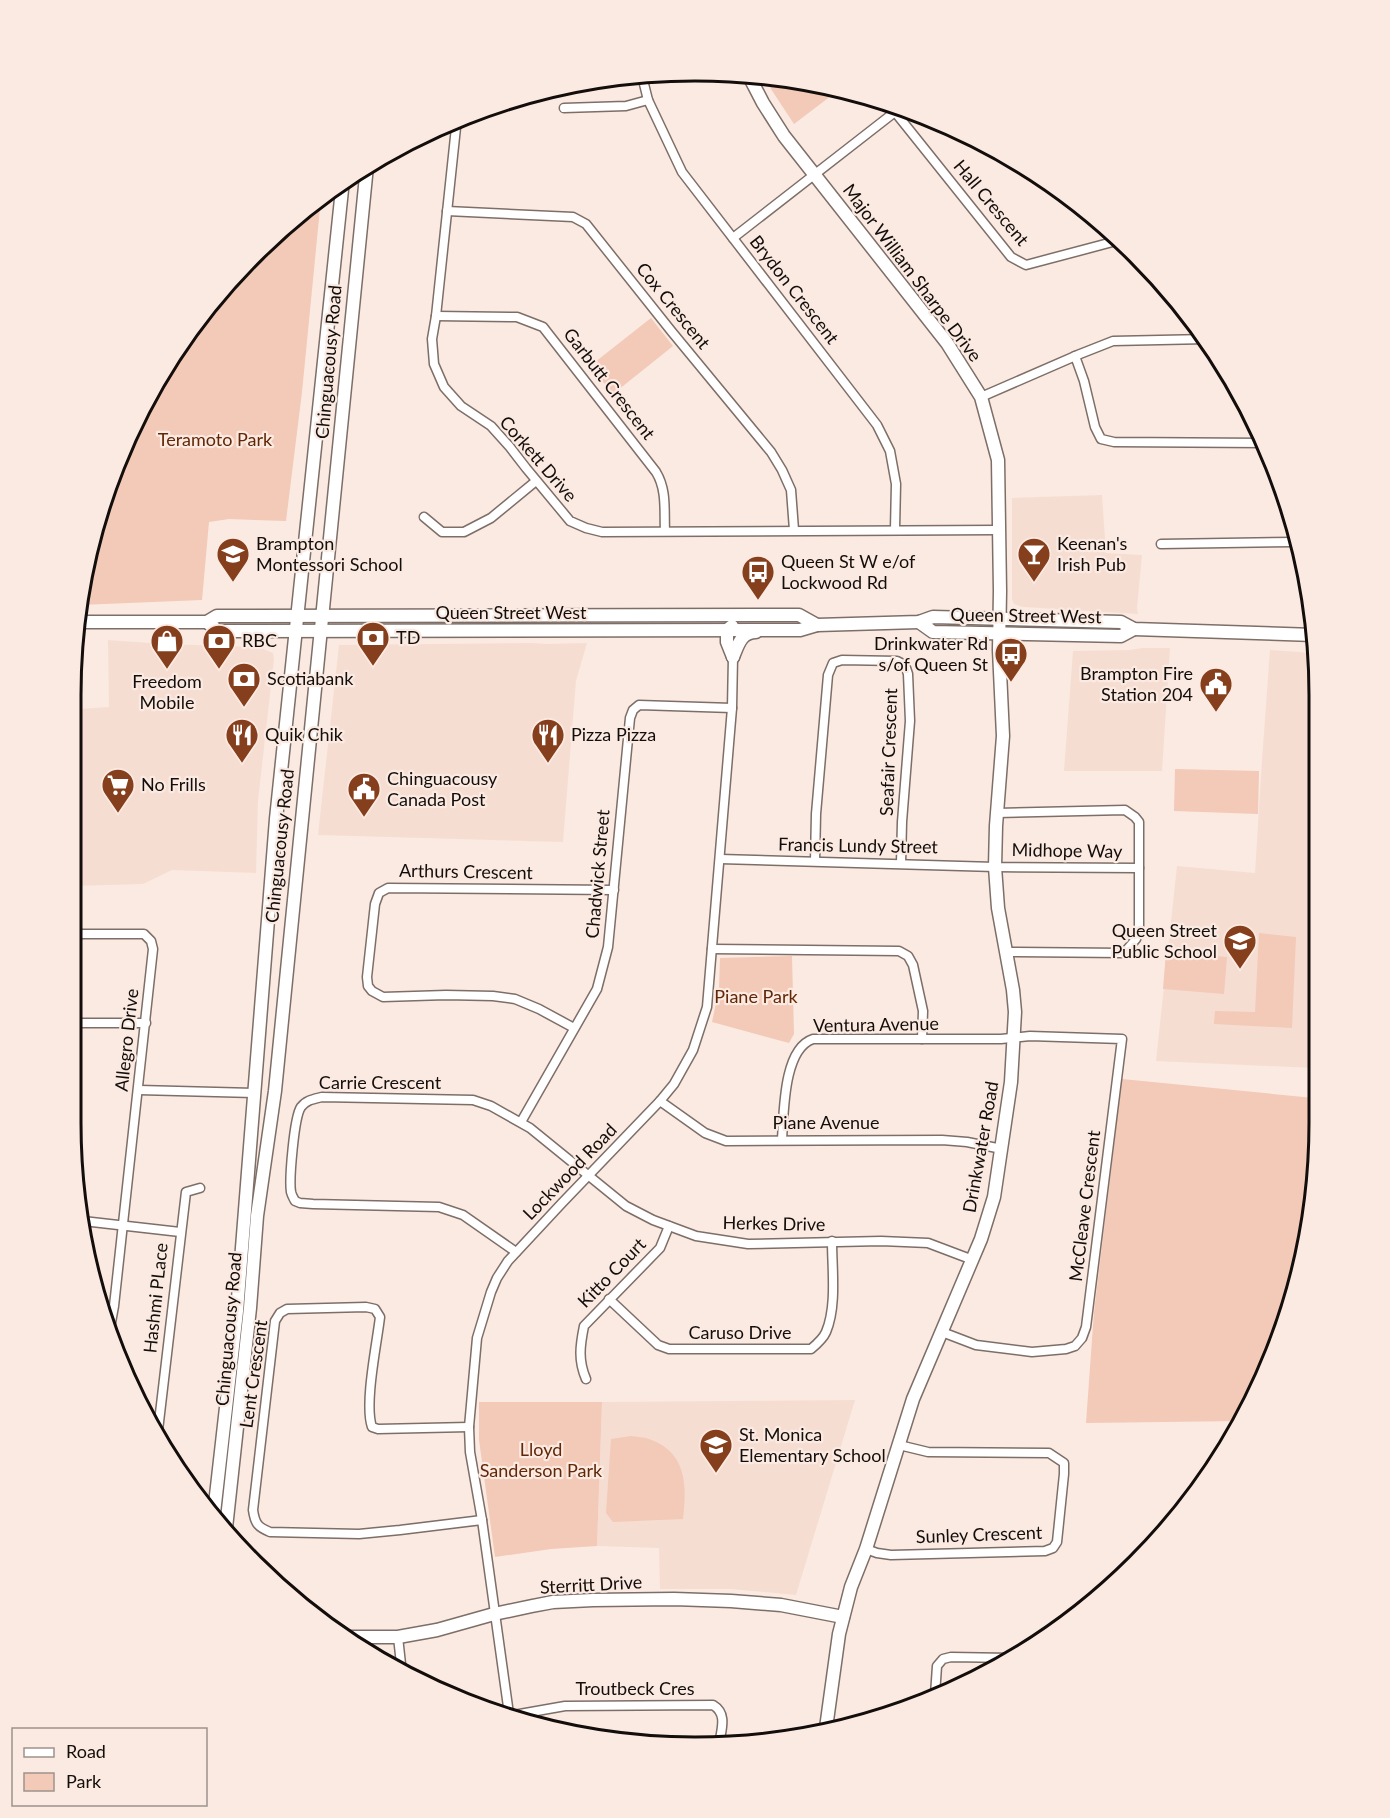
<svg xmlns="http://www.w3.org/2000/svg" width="1390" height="1818" font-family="Lato,sans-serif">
<rect width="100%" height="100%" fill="#fbeae2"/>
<g fill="#f6ddd2">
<polygon points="1102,495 1106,553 1142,555 1137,608 1138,614 1023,607 1014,604 1012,599 1012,498"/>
<polygon points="108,640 164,644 259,647 273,653 274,659 258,801 256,873 172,870 143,884 71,886 71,833 79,709 109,707"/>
<polygon points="532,643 546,644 587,643 576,681 563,842 318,835 339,645"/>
<polygon points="1142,648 1170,648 1162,771 1064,771 1073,651 1130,650"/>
<polygon points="1270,650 1300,652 1314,654 1314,1068 1156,1061 1177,866 1255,873 1262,760"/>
<polygon points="855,1400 796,1595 731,1589 660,1589 659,1548 597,1546 602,1402"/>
</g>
<g fill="#f3c9b7">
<polygon points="767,78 816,82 840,89 794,124 771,89"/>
<polygon points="321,198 302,392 286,521 229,519 209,522 202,600 80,605 92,533 135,419 199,315 254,253"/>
<polygon points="651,318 673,346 613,394 590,366"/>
<polygon points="1175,769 1259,771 1258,814 1174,811"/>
<polygon points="1259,933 1296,937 1292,1028 1214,1024 1215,1011 1255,1012"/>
<polygon points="1166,952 1227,957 1224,994 1163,989"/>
<polygon points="792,956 794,1034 789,1043 712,1022 719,989 720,958"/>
<polygon points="1122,1079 1314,1098 1314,1205 1272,1362 1240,1421 1086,1423 1094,1312"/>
<polygon points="479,1402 602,1402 597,1546 551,1549 495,1557 479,1440"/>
<path d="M631 1436C637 1437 644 1437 649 1439 687 1452 687 1486 683 1519L613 1522 606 1513 611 1439Z"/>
</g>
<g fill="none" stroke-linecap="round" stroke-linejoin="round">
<g stroke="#7d6e67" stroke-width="11">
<g id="street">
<polyline points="642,76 648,100 682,172 877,425 890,451 896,484 895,529"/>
<polyline points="564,108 626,106 648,100"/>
<polyline points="895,112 1011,257 1026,265 1120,240"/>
<polyline points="457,118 436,316 432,339 434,364 444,387 461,406 491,426 509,446 526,468 570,521 586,528 602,532 998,530"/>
<polyline points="447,211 573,217 586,224 672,332 771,452 782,470 791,490 794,530"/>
<polyline points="733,238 900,108"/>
<path d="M436 316 517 317 543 327 656 472C667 490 664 510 665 531"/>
<polyline points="1075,356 1084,381 1095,427 1101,439 1114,442 1265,443"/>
<polyline points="981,397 1080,354 1113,341 1207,339"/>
<polyline points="424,517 442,532 464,532 491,518 536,481"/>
<polyline points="1161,544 1295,542"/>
<polyline points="997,813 1125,810 1135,817 1139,822 1139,930 1136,939 1124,953 1005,952"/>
<polyline points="720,859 995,867 1139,868"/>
<polyline points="815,861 816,814 828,675 833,663 842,660 897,661 905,665 908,674 910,721 902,822 901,863"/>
<polyline points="71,934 144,934 151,941 153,949 114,1306 110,1328"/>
<polyline points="712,949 899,951 908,956 913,965 923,1011 922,1039"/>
<polyline points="71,1023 146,1023"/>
<polyline points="574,1028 539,1009 515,999 493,996 446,995 383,997 372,991 368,986 367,977 375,904 379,893 388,888 614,890"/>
<polyline points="139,1090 254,1093"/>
<polyline points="660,1101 705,1133 726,1141 942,1140 967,1142 1002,1149"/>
<polyline points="521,1122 597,989 608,947 611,916 630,718 633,710 639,705 732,708"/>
<path d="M782 1139C784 1113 783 1049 813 1039H1001L1030 1036 1122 1039 1086 1327 1082 1338 1075 1346 1066 1349 1032 1352 976 1345 942 1332"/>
<polyline points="83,1221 180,1232"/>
<path d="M516 1252 463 1215 439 1207 313 1204 300 1203 295 1201C293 1197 292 1196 291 1192 289 1180 294 1117 301 1107 306 1100 314 1099 322 1097L473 1100 491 1106 530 1128 626 1206 653 1220 696 1236 748 1244 881 1241 928 1243 973 1260"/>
<path d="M609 1299 658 1345 669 1349H811C817 1344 823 1339 826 1332 837 1306 832 1269 832 1241"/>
<path d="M586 1379C578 1360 580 1346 584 1326L660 1248 669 1226"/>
<path d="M469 1427 378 1429 372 1427C364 1404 377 1343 380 1317L375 1309 366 1307 287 1309 280 1313 275 1321 253 1510C255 1524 258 1527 270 1532L359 1534 400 1530 482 1520"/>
<polyline points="157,1439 186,1192 200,1188"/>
<polyline points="866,1549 877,1553 891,1555 1045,1551 1053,1548 1057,1542 1064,1474 1064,1463 1049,1453 928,1452 899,1445"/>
<polyline points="398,1637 402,1673"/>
<polyline points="935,1695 937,1666 943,1659 951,1657 1011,1658"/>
<polyline points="509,1714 482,1520 470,1452 469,1427 477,1338 491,1292 497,1278 508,1261 562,1203 660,1101 674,1084 693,1050 707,1007 732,708 733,657"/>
<path d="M514 1715 565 1706 713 1705C728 1714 721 1730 719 1745"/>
</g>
</g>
<g stroke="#7d6e67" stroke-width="15">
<g id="secondary">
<polyline points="749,76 763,103 784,136 947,343 981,397 998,460 1000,591 999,650 1003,736 996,826 995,867 998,908 1013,990 1015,1012 1011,1082 994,1197 981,1239 913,1399 866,1549 851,1587 839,1634 826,1728"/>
<polyline points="77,622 207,622 217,616 799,615 817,625"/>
<polyline points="207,622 218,631 800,630 817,625 919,622 933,617 1121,622 1134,629 1314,635"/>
<polyline points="919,622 933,632 1121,636 1134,629"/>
<polyline points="732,626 727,630 727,642 733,657"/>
<path d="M733 657C738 645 741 632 756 632"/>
<polyline points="214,1513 237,1311 276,819 343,180"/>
<polyline points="226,1528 250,1308 257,1216 275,1091 367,166"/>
<polyline points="345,1637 398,1637 437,1630 494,1614 532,1606 553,1602 593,1600 674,1599 731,1601 781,1605 843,1617"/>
</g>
</g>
<use href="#street" stroke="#fff" stroke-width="8"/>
<use href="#secondary" stroke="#fff" stroke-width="12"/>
</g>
<defs>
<g id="school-pin" transform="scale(1.725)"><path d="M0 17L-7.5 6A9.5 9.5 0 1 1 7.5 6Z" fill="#863f1c" stroke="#fbeae2"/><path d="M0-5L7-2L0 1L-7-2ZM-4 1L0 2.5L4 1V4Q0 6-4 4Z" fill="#fff"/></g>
<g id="bar-pin" transform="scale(1.725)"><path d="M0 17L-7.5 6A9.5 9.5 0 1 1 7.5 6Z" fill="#863f1c" stroke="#fbeae2"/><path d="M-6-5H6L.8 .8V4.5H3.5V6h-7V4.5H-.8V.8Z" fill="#fff"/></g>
<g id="bus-pin" transform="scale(1.725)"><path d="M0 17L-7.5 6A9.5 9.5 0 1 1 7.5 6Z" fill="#863f1c" stroke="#fbeae2"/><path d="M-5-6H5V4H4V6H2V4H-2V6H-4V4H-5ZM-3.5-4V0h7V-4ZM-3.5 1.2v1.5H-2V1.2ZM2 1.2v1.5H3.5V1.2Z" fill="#fff"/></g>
<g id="bank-pin" transform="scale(1.725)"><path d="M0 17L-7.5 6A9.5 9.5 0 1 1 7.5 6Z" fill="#863f1c" stroke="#fbeae2"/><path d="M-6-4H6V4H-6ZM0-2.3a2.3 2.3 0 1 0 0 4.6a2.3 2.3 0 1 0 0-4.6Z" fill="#fff"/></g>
<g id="shop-pin" transform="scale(1.725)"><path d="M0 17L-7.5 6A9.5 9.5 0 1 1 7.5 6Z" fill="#863f1c" stroke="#fbeae2"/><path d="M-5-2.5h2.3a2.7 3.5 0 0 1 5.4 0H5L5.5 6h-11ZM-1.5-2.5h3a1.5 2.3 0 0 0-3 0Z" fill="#fff"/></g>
<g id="civic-pin" transform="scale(1.725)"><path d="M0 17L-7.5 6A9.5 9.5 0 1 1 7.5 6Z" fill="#863f1c" stroke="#fbeae2"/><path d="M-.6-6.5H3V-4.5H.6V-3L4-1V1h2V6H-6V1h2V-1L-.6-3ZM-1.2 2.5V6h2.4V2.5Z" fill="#fff"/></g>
<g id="restaurant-pin" transform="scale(1.725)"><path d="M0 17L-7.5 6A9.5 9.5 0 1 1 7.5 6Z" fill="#863f1c" stroke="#fbeae2"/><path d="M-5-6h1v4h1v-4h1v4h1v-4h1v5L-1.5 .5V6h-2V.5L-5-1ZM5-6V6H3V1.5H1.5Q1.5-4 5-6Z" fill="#fff"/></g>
<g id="supermarket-pin" transform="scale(1.725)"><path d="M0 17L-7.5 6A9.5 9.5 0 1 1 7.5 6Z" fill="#863f1c" stroke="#fbeae2"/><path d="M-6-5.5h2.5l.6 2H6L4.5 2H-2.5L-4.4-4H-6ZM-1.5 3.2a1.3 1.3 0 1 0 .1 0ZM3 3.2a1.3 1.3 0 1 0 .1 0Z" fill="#fff"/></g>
</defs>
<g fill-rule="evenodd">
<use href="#school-pin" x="233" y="554"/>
<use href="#bar-pin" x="1034" y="554"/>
<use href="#bus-pin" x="758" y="572"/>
<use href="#bank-pin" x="373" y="638"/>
<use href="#shop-pin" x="167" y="641"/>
<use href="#bank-pin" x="219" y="641"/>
<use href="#bus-pin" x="1011" y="654"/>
<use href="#bank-pin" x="244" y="679"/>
<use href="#civic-pin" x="1216" y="684"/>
<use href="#restaurant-pin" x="242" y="735"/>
<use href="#restaurant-pin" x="548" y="735"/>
<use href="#supermarket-pin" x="118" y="785"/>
<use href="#civic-pin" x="364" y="789"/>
<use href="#school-pin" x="1240" y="941"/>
<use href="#school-pin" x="716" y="1445"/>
</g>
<g text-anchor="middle" stroke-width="4.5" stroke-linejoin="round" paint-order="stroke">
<g font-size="18" fill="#130d0b" stroke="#fbeae2">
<text transform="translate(991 203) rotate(50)" y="6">Hall Crescent</text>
<text transform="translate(912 273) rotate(53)" y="6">Major William Sharpe Drive</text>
<text transform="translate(794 290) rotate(52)" y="6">Brydon Crescent</text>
<text transform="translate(673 306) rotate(51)" y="6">Cox Crescent</text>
<text transform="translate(329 362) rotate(-85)" y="6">Chinguacousy Road</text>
<text transform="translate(609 384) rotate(52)" y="6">Garbutt Crescent</text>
<text transform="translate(538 459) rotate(49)" y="6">Corkett Drive</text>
<text x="511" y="619">Queen Street West</text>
<text transform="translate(1026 616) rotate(1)" y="6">Queen Street West</text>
<text transform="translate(889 752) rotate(-88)" y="6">Seafair Crescent</text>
<text transform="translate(280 846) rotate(-84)" y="6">Chinguacousy Road</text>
<text transform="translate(858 846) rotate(1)" y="6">Francis Lundy Street</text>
<text transform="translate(1067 851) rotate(1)" y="6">Midhope Way</text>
<text transform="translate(466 872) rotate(1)" y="6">Arthurs Crescent</text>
<text transform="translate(598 874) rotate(-85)" y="6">Chadwick Street</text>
<text transform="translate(876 1025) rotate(-1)" y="6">Ventura Avenue</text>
<text transform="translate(127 1040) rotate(-84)" y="6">Allegro Drive</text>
<text x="380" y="1089">Carrie Crescent</text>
<text x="826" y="1129">Piane Avenue</text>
<text transform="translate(981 1147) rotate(-80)" y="6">Drinkwater Road</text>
<text transform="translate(570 1172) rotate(-46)" y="6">Lockwood Road</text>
<text transform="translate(1085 1206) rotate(-83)" y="6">McCleave Crescent</text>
<text transform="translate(774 1224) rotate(1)" y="6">Herkes Drive</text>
<text transform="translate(612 1273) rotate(-46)" y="6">Kitto Court</text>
<text transform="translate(156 1298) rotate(-84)" y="6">Hashmi PLace</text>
<text transform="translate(229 1329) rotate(-85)" y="6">Chinguacousy Road</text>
<text x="740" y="1339">Caruso Drive</text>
<text transform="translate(254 1374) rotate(-82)" y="6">Lent Crescent</text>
<text transform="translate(979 1535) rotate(-2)" y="6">Sunley Crescent</text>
<text transform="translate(591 1585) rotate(-3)" y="6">Sterritt Drive</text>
<text x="635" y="1695">Troutbeck Cres</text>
</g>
<g font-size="18" fill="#622706" stroke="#fbeae2">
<text x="215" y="446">Teramoto Park</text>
<text x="756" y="1003">Piane Park</text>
<text x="541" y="1456">Lloyd<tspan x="541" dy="21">Sanderson Park</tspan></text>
</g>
<g font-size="18" fill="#130d0b" stroke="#fbeae2" text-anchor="start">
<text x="256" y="550">Brampton<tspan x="256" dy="21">Montessori School</tspan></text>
<text x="1057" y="550">Keenan's<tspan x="1057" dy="21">Irish Pub</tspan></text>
<text x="781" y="568">Queen St W e/of<tspan x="781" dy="21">Lockwood Rd</tspan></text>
<text x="396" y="644">TD</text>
<text x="242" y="647">RBC</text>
<text x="988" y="650" text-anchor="end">Drinkwater Rd<tspan x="988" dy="21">s/of Queen St</tspan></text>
<text x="1193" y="680" text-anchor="end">Brampton Fire<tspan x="1193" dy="21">Station 204</tspan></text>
<text x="267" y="685">Scotiabank</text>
<text x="167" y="688" text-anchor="middle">Freedom<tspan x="167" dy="21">Mobile</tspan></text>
<text x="265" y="741">Quik Chik</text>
<text x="571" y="741">Pizza Pizza</text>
<text x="387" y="785">Chinguacousy<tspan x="387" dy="21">Canada Post</tspan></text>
<text x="141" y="791">No Frills</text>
<text x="1217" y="937" text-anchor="end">Queen Street<tspan x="1217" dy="21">Public School</tspan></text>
<text x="739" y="1441">St. Monica<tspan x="739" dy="21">Elementary School</tspan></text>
</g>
</g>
<path d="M0 0H1390V1818H0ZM695 81H695A614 614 0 0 1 1309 695V1123A614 614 0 0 1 695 1737H695A614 614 0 0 1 81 1123V695A614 614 0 0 1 695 81Z" fill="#fbeae2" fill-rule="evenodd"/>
<path fill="none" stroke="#130d0b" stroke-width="3" d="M695 81H695A614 614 0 0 1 1309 695V1123A614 614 0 0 1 695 1737H695A614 614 0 0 1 81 1123V695A614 614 0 0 1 695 81Z"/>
<rect x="12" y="1728" width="195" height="78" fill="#fbeae2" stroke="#9e928c" stroke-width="1.5"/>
<rect x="24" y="1748" width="30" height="9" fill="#ffffff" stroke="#9e928c" stroke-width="1.5"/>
<text x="66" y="1758" font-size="18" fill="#130d0b">Road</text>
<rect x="24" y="1773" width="30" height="18" fill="#f3c9b7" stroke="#9e928c" stroke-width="1.5"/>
<text x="66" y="1788" font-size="18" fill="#130d0b">Park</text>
</svg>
